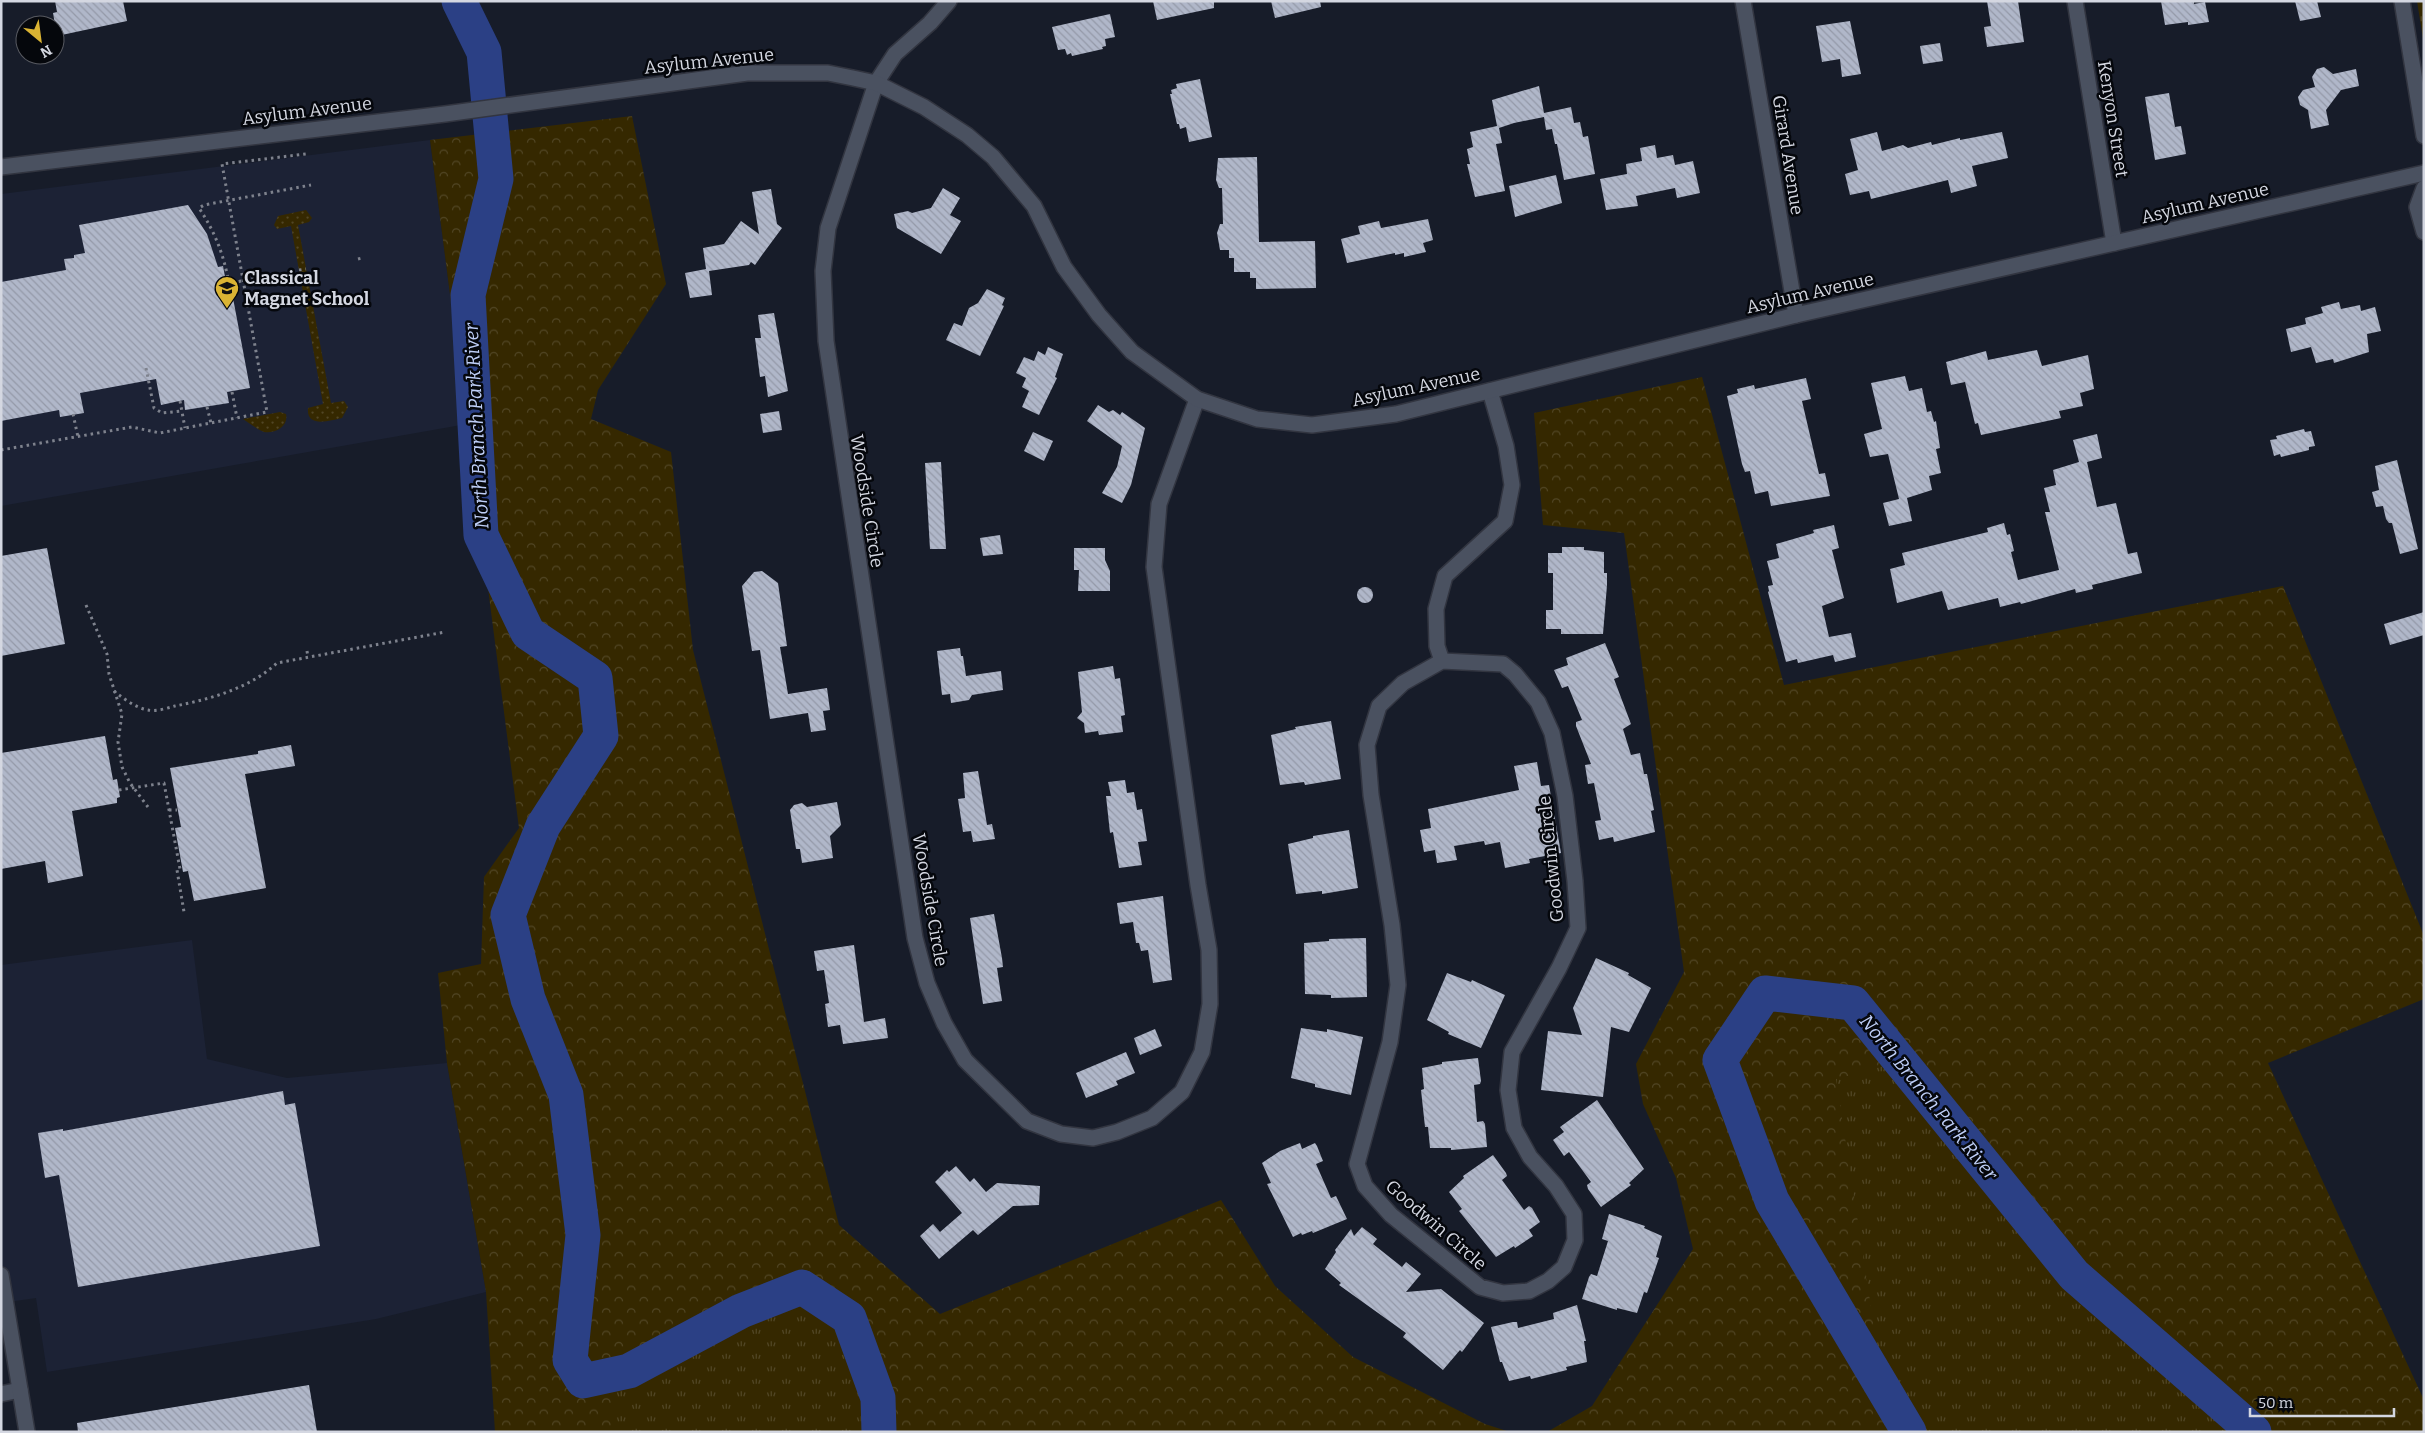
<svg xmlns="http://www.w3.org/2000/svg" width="2425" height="1433" font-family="Bitter,serif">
<defs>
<pattern id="grass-dots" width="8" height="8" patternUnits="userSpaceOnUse" patternTransform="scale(1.25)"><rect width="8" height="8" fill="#352800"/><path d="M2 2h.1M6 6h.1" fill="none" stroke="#514625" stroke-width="1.8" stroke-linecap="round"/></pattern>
<pattern id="forest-crowns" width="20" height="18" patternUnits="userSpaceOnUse" patternTransform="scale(1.25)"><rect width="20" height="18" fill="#352800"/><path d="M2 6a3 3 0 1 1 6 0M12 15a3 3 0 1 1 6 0" fill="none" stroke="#514625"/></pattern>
<pattern id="park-tufts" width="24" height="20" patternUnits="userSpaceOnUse" patternTransform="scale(1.25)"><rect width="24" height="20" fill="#352800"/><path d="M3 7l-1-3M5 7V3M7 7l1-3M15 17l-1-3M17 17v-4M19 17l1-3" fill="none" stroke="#514625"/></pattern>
<pattern id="building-back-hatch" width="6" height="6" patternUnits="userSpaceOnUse" patternTransform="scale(1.25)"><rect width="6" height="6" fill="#b0b7c9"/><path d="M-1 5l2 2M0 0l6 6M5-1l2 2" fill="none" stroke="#9499a8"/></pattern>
</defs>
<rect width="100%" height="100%" fill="#171c29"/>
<g fill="#1c2235">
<polygon points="430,140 467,424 1,506 1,194"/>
<polygon points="192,940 207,1059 287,1078 447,1063 486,1292 376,1319 47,1372 36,1298 1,1303 1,965"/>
</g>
<g fill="url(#grass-dots)">
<path d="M306 210 312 218 309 222 298 225 331 403 344 401 348 407 342 418C329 421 306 428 308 408L323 404 291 226 277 229 274 225 278 216Z"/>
<path d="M280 412 286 414C289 426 275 434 264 432 258 430 249 423 243 419Z"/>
</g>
<g fill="url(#forest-crowns)">
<polygon points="632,116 666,284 598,390 591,419 671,452 693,650 839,1225 940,1314 1221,1200 1275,1286 1353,1357 1485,1424 1510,1432 495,1432 486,1292 447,1063 438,973 481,964 484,877 519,828 430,140"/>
<polygon points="1702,377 1784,685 2283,586 2424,936 2424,999 2268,1063 2424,1400 2424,1432 1547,1432 1592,1406 1693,1249 1676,1178 1643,1104 1636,1064 1684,972 1624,533 1543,525 1534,413"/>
</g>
<g fill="url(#park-tufts)">
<polygon points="2417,1 2424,1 2424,45"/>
<polygon points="1914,1058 1982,1157 2045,1233 2141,1313 2267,1432 1901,1432 1887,1412 1836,1079"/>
<path d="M790 1294C805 1294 822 1295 835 1301 840 1304 845 1311 848 1315 876 1348 877 1391 877 1432H615L610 1374C637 1368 666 1361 690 1349 726 1331 748 1302 790 1294Z"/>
</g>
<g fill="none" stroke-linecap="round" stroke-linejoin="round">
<g stroke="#2b4085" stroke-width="35">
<polyline points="459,1 484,52 496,179 468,295 481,535 528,633 595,678 601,736 543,826 508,915 528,999 566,1095 583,1235 570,1360 583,1381 629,1371 741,1311 802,1287 849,1318 878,1398 879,1432"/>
<polyline points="1909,1432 1772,1201 1720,1060 1765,993 1853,1003 2074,1275 2254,1432"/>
</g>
</g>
<g fill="url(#building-back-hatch)">
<polygon points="55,1 123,1 127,21 57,36 53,13 57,12"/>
<polygon points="1153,1 1214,1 1214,8 1157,20"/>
<polygon points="1271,1 1320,1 1321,7 1275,18"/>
<polygon points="1987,1 2018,1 2024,42 1987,47 1984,27 1991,26"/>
<polygon points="2161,1 2194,1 2194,4 2205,2 2209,22 2188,25 2188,22 2165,25"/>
<polygon points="2295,1 2317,1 2321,17 2300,21"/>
<polygon points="1110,14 1115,37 1105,39 1106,46 1102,47 1103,49 1072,56 1071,53 1067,55 1065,49 1058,50 1052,27"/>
<polygon points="1850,21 1861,74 1842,77 1840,59 1822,62 1816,26"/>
<polygon points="1940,43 1943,61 1923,64 1920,46"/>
<polygon points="2324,67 2333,74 2356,69 2359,86 2341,90 2326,110 2329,125 2311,129 2308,110 2300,105 2298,97 2303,90 2315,87 2312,77 2317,69"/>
<polygon points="1200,79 1212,137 1189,142 1186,127 1180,129 1179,124 1177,124 1170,94 1172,94 1171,90 1177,88 1176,84"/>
<polygon points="1539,86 1544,113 1571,107 1574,123 1580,122 1583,137 1588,136 1595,174 1564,180 1557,144 1555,144 1552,129 1546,130 1544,117 1514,123 1499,128 1502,143 1496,144 1505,191 1475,197 1467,164 1470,164 1467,149 1473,147 1470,132 1497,126 1492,100"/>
<polygon points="2169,93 2175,127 2181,126 2186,154 2155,160 2145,97"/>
<polygon points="1877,132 1882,151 1903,145 1908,148 1931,142 1932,145 1960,138 1960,140 2002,132 2008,158 1972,166 1977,186 1951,193 1948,180 1871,199 1869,191 1850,195 1845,174 1858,170 1850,139"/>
<polygon points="1655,145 1657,158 1673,155 1675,165 1693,161 1700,193 1677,198 1675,188 1636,196 1638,206 1606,210 1600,179 1627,174 1626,164 1642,161 1640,148"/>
<polygon points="1257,157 1259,242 1315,241 1316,288 1256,289 1256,278 1250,278 1250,272 1234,272 1234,258 1229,258 1229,250 1220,250 1217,233 1220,224 1223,224 1222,188 1219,188 1216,180 1218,158"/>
<polygon points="1556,175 1562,203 1515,217 1509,186"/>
<polygon points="943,188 960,198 950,215 961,221 941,254 897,228 894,214 908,211 912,213 931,208"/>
<polygon points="771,189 777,224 782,228 762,255 755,265 751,262 749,265 709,271 712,295 690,298 685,273 706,269 703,248 724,244 741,221 759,234 752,192"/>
<polygon points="188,205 207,234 218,267 223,266 229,298 233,298 250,388 227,392 229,403 185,410 184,400 161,405 156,379 80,393 84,413 60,417 59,410 1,421 1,282 66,270 64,259 74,258 74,255 85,253 79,225"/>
<polygon points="1428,219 1433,240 1423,243 1426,252 1404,257 1404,253 1395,255 1395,253 1347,263 1341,239 1360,234 1358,226 1379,221 1381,228"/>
<polygon points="987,289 1005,298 1002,305 1004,306 980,356 946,340 954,323 962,326 969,308 978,303"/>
<polygon points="2339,302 2341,309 2360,305 2361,311 2375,307 2381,331 2367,334 2369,352 2334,363 2333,359 2316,363 2311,347 2291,352 2286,329 2306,324 2305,318 2323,313 2321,307"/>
<polygon points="774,313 788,391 768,397 765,376 760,377 755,338 761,338 758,315"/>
<polygon points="1048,347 1063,354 1055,377 1057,378 1039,415 1022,407 1029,391 1022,387 1026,378 1016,373 1024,357 1034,361 1038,351 1045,355"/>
<polygon points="2037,350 2042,366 2088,355 2094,389 2080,393 2083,406 2059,411 2061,418 1981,435 1978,423 1975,424 1965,382 1951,385 1946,362 1986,351 1988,360"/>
<polygon points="1905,376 1909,391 1922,388 1927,412 1931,411 1934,422 1936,421 1940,448 1936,449 1941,473 1929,476 1932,490 1907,498 1912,521 1889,526 1883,503 1899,499 1888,454 1870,457 1864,434 1882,429 1871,383"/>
<polygon points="1806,378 1811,399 1802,401 1819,474 1825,473 1830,496 1771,506 1768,491 1755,494 1750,471 1745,472 1742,464 1727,396 1738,393 1737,389 1754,385 1755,389"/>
<polygon points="1098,405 1109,412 1113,410 1120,415 1122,412 1145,428 1131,485 1122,503 1102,493 1117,467 1122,446 1087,421"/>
<polygon points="779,411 782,430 763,433 760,414"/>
<polygon points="2304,429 2305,432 2311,431 2315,446 2309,447 2309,450 2281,457 2280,454 2274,456 2270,440 2277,439 2276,436"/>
<polygon points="1033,432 1053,441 1044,461 1024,451"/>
<polygon points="2097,434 2102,458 2087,462 2097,507 2116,503 2128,554 2137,552 2142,573 2092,585 2093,589 2076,593 2075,589 2021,604 2020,602 2000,607 1998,598 1948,610 1942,591 1897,603 1890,569 1905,565 1902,553 1988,532 1987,528 2004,523 2007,535 2010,534 2014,551 2011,552 2018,580 2059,570 2045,512 2050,512 2044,488 2056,485 2053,470 2079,462 2073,440"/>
<polygon points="2397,460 2418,549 2400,554 2392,523 2389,523 2386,519 2383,506 2376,507 2372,492 2379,490 2375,466"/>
<polygon points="941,462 946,549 930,549 925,463"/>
<polygon points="1834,525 1839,548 1832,550 1844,598 1822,606 1829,637 1851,633 1856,657 1835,662 1833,655 1798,663 1797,659 1786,662 1768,592 1769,591 1768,586 1773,585 1767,561 1779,558 1776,544 1814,533 1813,530"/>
<polygon points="1000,535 1003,554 983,556 980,538"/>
<polygon points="1562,547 1584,547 1584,550 1604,552 1604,573 1607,573 1607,585 1603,634 1561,634 1561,629 1546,629 1546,610 1553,610 1553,573 1548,573 1548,553 1562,553"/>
<polygon points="47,548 65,644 1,656 1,556"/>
<polygon points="1074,548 1105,548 1105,560 1110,571 1110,591 1078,591 1079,570 1074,570"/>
<polygon points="762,571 778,583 787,646 780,647 788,694 827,688 830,710 823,711 826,730 811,732 808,713 770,719 760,650 752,651 742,586 754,572"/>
<circle cx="1365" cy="595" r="8"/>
<polygon points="2424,612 2424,635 2390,645 2384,624"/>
<polygon points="1605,643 1619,677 1614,679 1631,724 1623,729 1631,755 1640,753 1644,774 1647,774 1654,810 1651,811 1655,832 1614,842 1613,837 1599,840 1595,821 1601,820 1594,783 1588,784 1585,765 1591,764 1576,726 1576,722 1582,720 1568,686 1562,688 1554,670 1568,665 1566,658"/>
<polygon points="960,648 961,656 963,656 966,676 1001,671 1003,690 972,695 969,700 951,703 950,694 942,695 937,651"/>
<polygon points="1113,666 1115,679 1120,678 1125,715 1121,716 1123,732 1099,735 1098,731 1085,733 1084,723 1077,718 1082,712 1078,672"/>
<polygon points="1331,721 1341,779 1305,785 1304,782 1280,785 1271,735 1296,729 1295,727"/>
<polygon points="105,736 113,780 117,779 120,797 117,798 117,803 72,811 83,876 48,883 45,861 1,869 1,753"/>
<polygon points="291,745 295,766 245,774 266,888 194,901 188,871 183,872 175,828 181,827 170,768 258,754 258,751"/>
<polygon points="1537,762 1541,786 1549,785 1561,853 1529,859 1530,863 1505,868 1500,842 1485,845 1484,841 1454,846 1457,860 1437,863 1435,850 1424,852 1420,830 1431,828 1428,809 1519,790 1514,766"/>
<polygon points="978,771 987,825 992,824 995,839 973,842 971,831 963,832 958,799 965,798 963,773"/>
<polygon points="1125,780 1127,793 1134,792 1137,810 1142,809 1147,841 1138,842 1142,865 1119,868 1113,832 1110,833 1106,796 1111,796 1108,782"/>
<polygon points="837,802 841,825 830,836 833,858 802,863 800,849 796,849 790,810 794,805 802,803 807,807"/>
<polygon points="1349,830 1358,888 1322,894 1322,891 1296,894 1288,844 1313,838 1313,836"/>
<polygon points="1163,896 1172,980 1153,983 1148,950 1141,951 1139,943 1136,943 1133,922 1120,924 1117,903"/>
<polygon points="994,914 1002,958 1003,967 997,968 1002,1001 983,1004 970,918"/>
<polygon points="1366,938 1367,997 1331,998 1331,995 1305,994 1304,943 1329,941 1329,939"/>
<polygon points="854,945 864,1022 885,1018 888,1038 843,1044 840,1025 828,1027 825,1004 829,1003 824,970 817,971 814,951"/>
<polygon points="1596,958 1629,973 1628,975 1651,988 1629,1032 1611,1027 1603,1097 1541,1090 1548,1031 1582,1035 1573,1008"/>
<polygon points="1447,973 1471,982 1472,980 1505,995 1481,1048 1448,1034 1449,1032 1427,1020"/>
<polygon points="1301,1028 1327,1032 1327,1029 1363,1037 1351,1095 1315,1087 1315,1084 1291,1078"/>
<polygon points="1155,1029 1162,1046 1140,1055 1134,1038"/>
<polygon points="1126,1052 1135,1073 1116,1081 1118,1085 1086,1098 1076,1073"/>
<polygon points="1478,1058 1481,1081 1480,1084 1474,1085 1477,1122 1483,1121 1485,1124 1487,1147 1451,1150 1451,1148 1430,1148 1428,1127 1425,1127 1421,1090 1424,1089 1422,1068 1442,1064 1442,1062"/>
<polygon points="283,1091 285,1105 295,1103 320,1246 78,1287 59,1175 45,1178 38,1133 63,1129 63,1131"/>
<polygon points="1597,1100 1644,1169 1629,1183 1631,1185 1601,1207 1588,1189 1587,1185 1591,1182 1569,1152 1564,1156 1553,1140 1564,1132 1560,1127"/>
<polygon points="1300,1143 1302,1149 1315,1143 1317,1146 1323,1161 1316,1164 1331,1198 1336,1196 1347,1219 1313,1233 1312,1231 1302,1235 1301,1233 1293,1237 1267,1184 1271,1183 1262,1163 1280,1151"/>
<polygon points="1493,1155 1506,1173 1507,1176 1502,1180 1524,1210 1529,1206 1532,1208 1540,1222 1529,1230 1533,1236 1515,1248 1514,1246 1496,1257 1459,1211 1462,1209 1449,1192 1464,1178 1463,1176"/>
<polygon points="956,1166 970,1182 974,1178 986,1192 997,1183 1040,1186 1039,1205 1013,1206 978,1235 973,1230 939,1259 920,1236 933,1224 940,1232 962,1213 935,1182 947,1170 949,1172"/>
<polygon points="1609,1214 1645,1226 1644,1228 1662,1236 1656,1257 1659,1258 1647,1293 1644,1292 1637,1313 1617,1308 1617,1310 1582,1299 1589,1277 1591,1274 1597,1276 1608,1241 1602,1239"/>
<polygon points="1362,1227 1377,1239 1373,1244 1402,1267 1406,1262 1421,1274 1406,1292 1441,1289 1484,1323 1462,1352 1460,1350 1443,1370 1403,1337 1406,1333 1339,1285 1341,1283 1325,1269 1336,1252 1335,1250 1351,1229 1354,1236"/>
<polygon points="1577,1305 1586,1341 1584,1341 1587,1362 1566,1367 1567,1370 1531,1379 1530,1376 1509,1381 1502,1362 1500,1362 1491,1327 1513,1322 1517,1322 1518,1328 1554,1319 1553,1313"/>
<polygon points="309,1385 317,1432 78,1432 77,1423"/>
</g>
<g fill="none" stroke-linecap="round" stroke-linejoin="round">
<g stroke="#323540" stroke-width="18">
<g id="street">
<polyline points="949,1 930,23 895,54 876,83 828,228 823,271 826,341 915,938 927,983 944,1023 965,1060 1027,1121 1061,1134 1093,1138 1117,1132 1152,1118 1182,1092 1202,1052 1210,1004 1209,950 1198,885 1154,567 1159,504 1197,399"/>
<polyline points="1743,1 1796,315"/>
<polyline points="2075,1 2114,243"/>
<polyline points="1442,661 1503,664 1515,674 1538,702 1552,733 1565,796 1575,881 1578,928 1559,968 1512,1052 1508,1090 1514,1128 1530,1157 1556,1186 1574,1214 1575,1240 1564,1267 1548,1281 1529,1291 1503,1293 1480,1287 1391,1215 1365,1186 1357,1164 1390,1042 1398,985 1392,925 1371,795 1367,745 1379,706 1403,683 1442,661 1437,646 1436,609 1445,576 1505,521 1512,485 1506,446 1490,391"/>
<polyline points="1,1394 20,1390"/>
</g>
</g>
<g stroke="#323540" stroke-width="18">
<g id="secondary">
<polyline points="2402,1 2424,136"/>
<polyline points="1,167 445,114 747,73 828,73 853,78 876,83 924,107 967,135 993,157 1034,206 1064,267 1099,315 1132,352 1197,399 1257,419 1312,425 1396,414 1796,315 2424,173"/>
<polyline points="2424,188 2417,207 2424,232"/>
<polyline points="1,1275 27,1432"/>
</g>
</g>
<g stroke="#7e828d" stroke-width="3" stroke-dasharray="2.5 4" stroke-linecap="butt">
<polyline points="358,259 362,258"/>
<polyline points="299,270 306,269"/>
<polyline points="226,284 261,277"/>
<path d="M229 284C224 255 215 232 199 208L204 205 311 185"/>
<polyline points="146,368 154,408 162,413 182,411"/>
<polyline points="232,392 237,418"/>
<polyline points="180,401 185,428"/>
<polyline points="207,407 211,423"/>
<polyline points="73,414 78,437"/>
<polyline points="1,450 132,427 160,433 267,412 222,164 306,154"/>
<polyline points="86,605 107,654 109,674 122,714 118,742 122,767 130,783 148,807"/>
<polyline points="307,651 308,657"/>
<path d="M114 691C124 699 136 708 148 710 156 712 167 708 175 706 211 699 250 688 277 663L445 632"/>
<polyline points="119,790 164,783 180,869 177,870 184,912"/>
<polyline points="169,810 177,810"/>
</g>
<use href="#street" stroke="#4a5160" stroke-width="15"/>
<use href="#secondary" stroke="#4a5160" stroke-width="15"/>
</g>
<defs>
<g id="school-pin" transform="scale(1.25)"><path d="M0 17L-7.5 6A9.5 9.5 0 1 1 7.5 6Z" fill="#dab333" stroke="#05070c"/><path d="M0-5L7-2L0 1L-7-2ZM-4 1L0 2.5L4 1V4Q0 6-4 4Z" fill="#111"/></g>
</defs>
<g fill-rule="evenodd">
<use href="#school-pin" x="227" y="288"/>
</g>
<g text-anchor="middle" stroke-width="5" stroke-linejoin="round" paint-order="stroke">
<g font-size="18" fill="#d4d7e1" stroke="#05070c">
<text transform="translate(709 61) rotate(-6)" y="6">Asylum Avenue</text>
<text transform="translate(307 111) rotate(-7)" y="6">Asylum Avenue</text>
<text transform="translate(2113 119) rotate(81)" y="6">Kenyon Street</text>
<text transform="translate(1788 155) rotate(81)" y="6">Girard Avenue</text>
<text transform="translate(2205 203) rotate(-13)" y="6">Asylum Avenue</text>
<text transform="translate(1810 293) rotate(-13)" y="6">Asylum Avenue</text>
<text transform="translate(1416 387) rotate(-12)" y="6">Asylum Avenue</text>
<text transform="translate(867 501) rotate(81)" y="6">Woodside Circle</text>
<text transform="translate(1551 859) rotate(-96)" y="6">Goodwin Circle</text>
<text transform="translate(930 900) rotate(80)" y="6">Woodside Circle</text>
<text transform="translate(1436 1225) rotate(41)" y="6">Goodwin Circle</text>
</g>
<g font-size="18" font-weight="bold" fill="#d4d7e1" stroke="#05070c" text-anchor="start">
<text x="244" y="284">Classical<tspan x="244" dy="21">Magnet School</tspan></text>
</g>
<g font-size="19" font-style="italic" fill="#becef7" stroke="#05070c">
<text transform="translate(476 426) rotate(-93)" y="7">North Branch Park River</text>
<text transform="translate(1929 1097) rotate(51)" y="7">North Branch Park River</text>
</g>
</g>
<rect width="2425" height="1433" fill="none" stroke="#d4d7e1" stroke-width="5"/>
<g transform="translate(40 40) rotate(151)"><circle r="24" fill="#05070c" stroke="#585a61"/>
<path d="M0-4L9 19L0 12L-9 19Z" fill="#dab333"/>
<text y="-8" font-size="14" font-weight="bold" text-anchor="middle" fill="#d4d7e1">N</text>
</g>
<path d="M2250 1408v8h144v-8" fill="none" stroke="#d4d7e1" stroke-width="2.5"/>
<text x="2258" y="1408" font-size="15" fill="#d4d7e1" stroke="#05070c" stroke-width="4" paint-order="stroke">50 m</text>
</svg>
